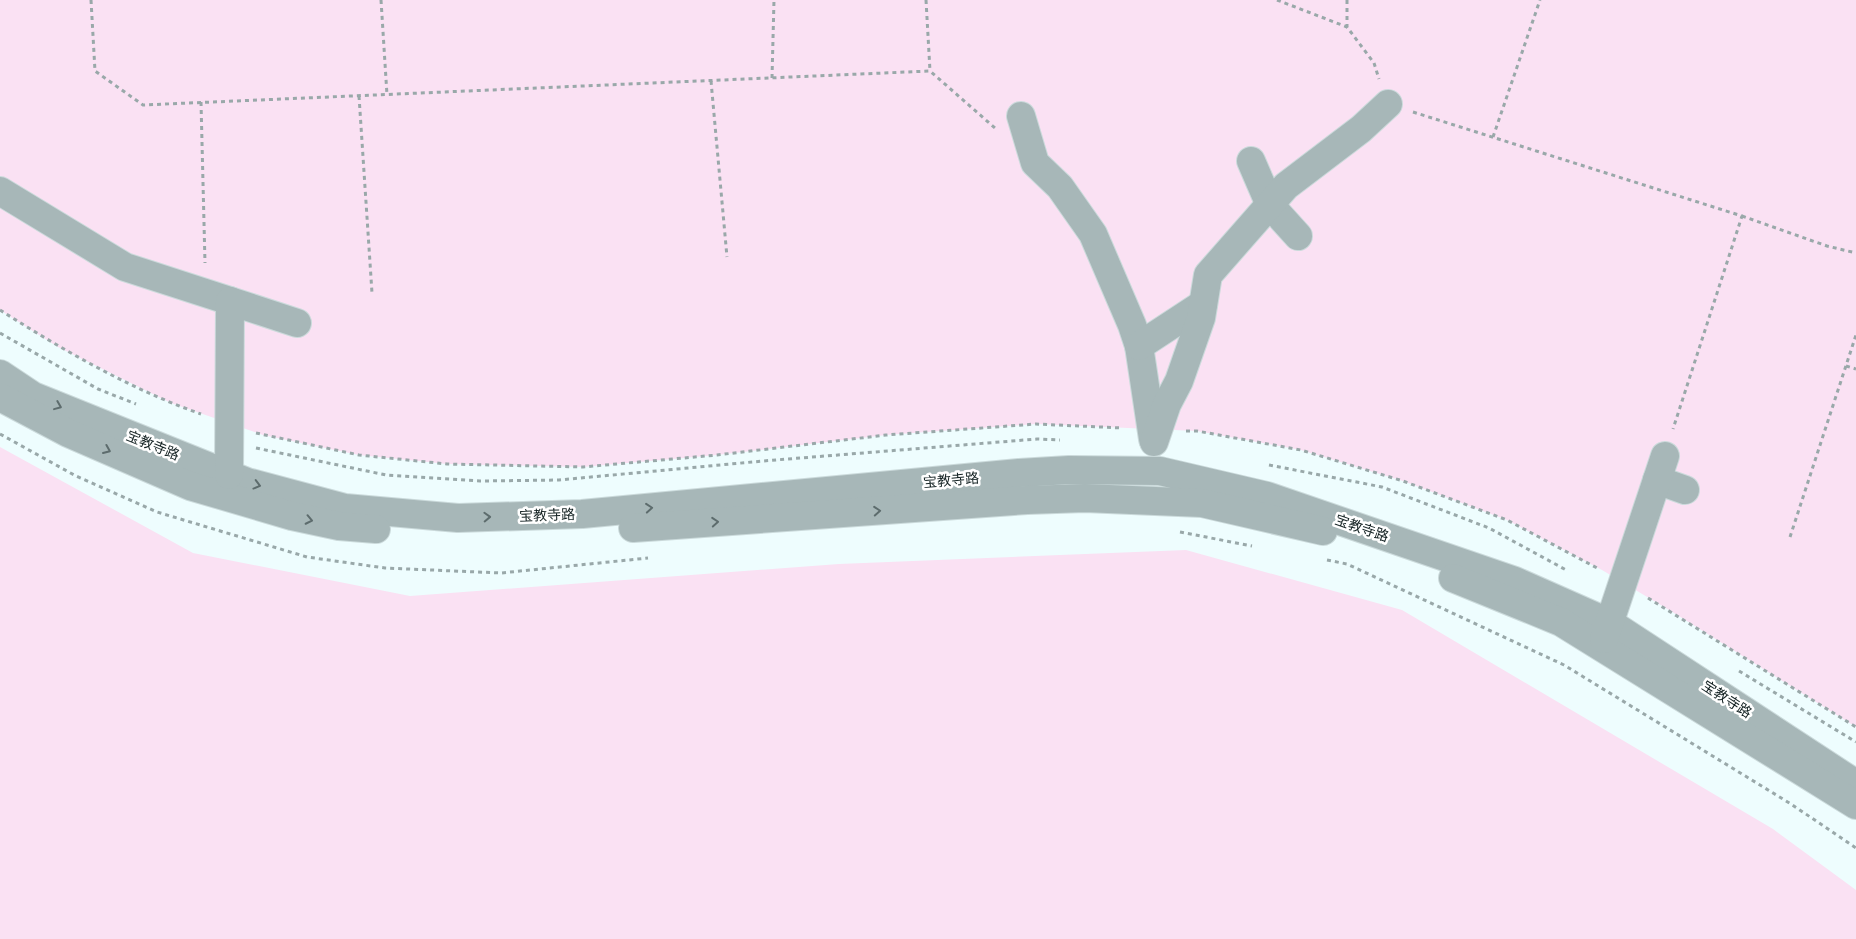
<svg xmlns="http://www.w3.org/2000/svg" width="1856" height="939" font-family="Manrope,'Noto Sans SC',sans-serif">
<rect width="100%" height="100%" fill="#eefdfe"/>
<g fill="#fae1f3">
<polygon points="0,0 1856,0 1856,727 1674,613 1602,570 1507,520 1403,481 1301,450 1197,431 1036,424 886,435 717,455 583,467 447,464 359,455 263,435 171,403 58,347 0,310"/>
<polygon points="0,447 193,553 410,596 839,564 1186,550 1402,610 1773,829 1856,890 1856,939 0,939"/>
</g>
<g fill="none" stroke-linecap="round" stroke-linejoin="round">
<g stroke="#cbdadb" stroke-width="30">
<g id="minor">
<polyline points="1021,116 1035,163 1060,187 1093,234 1132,325 1139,346 1153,439"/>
<polyline points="1251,161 1270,205 1298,236"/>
<polyline points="0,191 125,267 230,301"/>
<polyline points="1139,346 1203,304"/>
<polyline points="0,374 33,396 247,482 345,508 458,518 582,514 1019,473 1069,470 1160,471 1267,496 1515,581 1610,623 1856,784"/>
<polyline points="0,397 68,433 190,486 292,516 339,526 376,529"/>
<polyline points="1154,442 1167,404 1179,381 1201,318 1208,275 1286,186 1361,129 1388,104"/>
<polyline points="229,475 230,301 297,323"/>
<polyline points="1657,480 1685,490"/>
<polyline points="633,528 1027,500 1085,498 1202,503 1323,531"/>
<polyline points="1453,578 1561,622 1856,805"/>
<polyline points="1604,639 1665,456"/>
</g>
</g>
<g stroke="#99a8a9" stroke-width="3" stroke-dasharray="4 4" stroke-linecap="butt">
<polyline points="91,0 95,71 143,105 930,71 995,128"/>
<polyline points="381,0 387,95"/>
<polyline points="926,0 930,71"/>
<polyline points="1277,0 1347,27"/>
<polyline points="1347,0 1347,27 1374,63 1379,79"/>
<polyline points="772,78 774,0"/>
<polyline points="711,81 727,257"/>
<polyline points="359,96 372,293"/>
<polyline points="201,102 205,263"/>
<polyline points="1413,112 1742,216 1673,429"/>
<polyline points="1493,137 1540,0"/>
<polyline points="1742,216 1827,246 1856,253"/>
<path d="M0 310C63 350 130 389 201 414"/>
<polyline points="0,333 98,389 136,404"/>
<polyline points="1846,366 1856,369"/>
<polyline points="1186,431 1197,431 1301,450 1403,481 1507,520 1599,569"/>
<polyline points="256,433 359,455 447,464 583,467 717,455 886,435 1036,424 1122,428"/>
<polyline points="0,434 76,476 157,512 307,557 385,568 501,573 648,558"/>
<polyline points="256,448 386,475 480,481 559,480 763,461 1037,439 1060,440"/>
<polyline points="1269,465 1382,487 1489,528 1568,571"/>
<polyline points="1180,532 1252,546"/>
<polyline points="1790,537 1856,335"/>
<polyline points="1327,560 1347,564 1564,665 1791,804 1856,848"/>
<polyline points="1648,598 1856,727"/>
<polyline points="1739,671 1856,742"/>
</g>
<use href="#minor" stroke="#a7b7b8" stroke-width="28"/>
</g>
<defs><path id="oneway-chevron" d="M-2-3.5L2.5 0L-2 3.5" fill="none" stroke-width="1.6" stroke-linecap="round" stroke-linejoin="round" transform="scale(1.25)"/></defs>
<g stroke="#5d6c6d">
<use href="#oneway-chevron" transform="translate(58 406) rotate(22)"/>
<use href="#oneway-chevron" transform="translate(107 450) rotate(23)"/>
<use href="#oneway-chevron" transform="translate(257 485) rotate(15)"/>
<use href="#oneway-chevron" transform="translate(649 508) rotate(-5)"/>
<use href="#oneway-chevron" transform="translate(877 511) rotate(-4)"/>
<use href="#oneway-chevron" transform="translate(487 517) rotate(-2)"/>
<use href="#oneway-chevron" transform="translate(309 520) rotate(12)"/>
<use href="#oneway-chevron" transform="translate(715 522) rotate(-4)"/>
</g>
<g text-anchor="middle" stroke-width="5" stroke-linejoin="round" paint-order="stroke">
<g font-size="14" fill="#132122" stroke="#fff">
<text transform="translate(153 445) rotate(22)" y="5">宝教寺路</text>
<text transform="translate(951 480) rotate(-5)" y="5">宝教寺路</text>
<text transform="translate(547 515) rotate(-2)" y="5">宝教寺路</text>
<text transform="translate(1362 528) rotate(19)" y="5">宝教寺路</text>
<text transform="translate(1727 699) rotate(33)" y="5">宝教寺路</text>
</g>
</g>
</svg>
